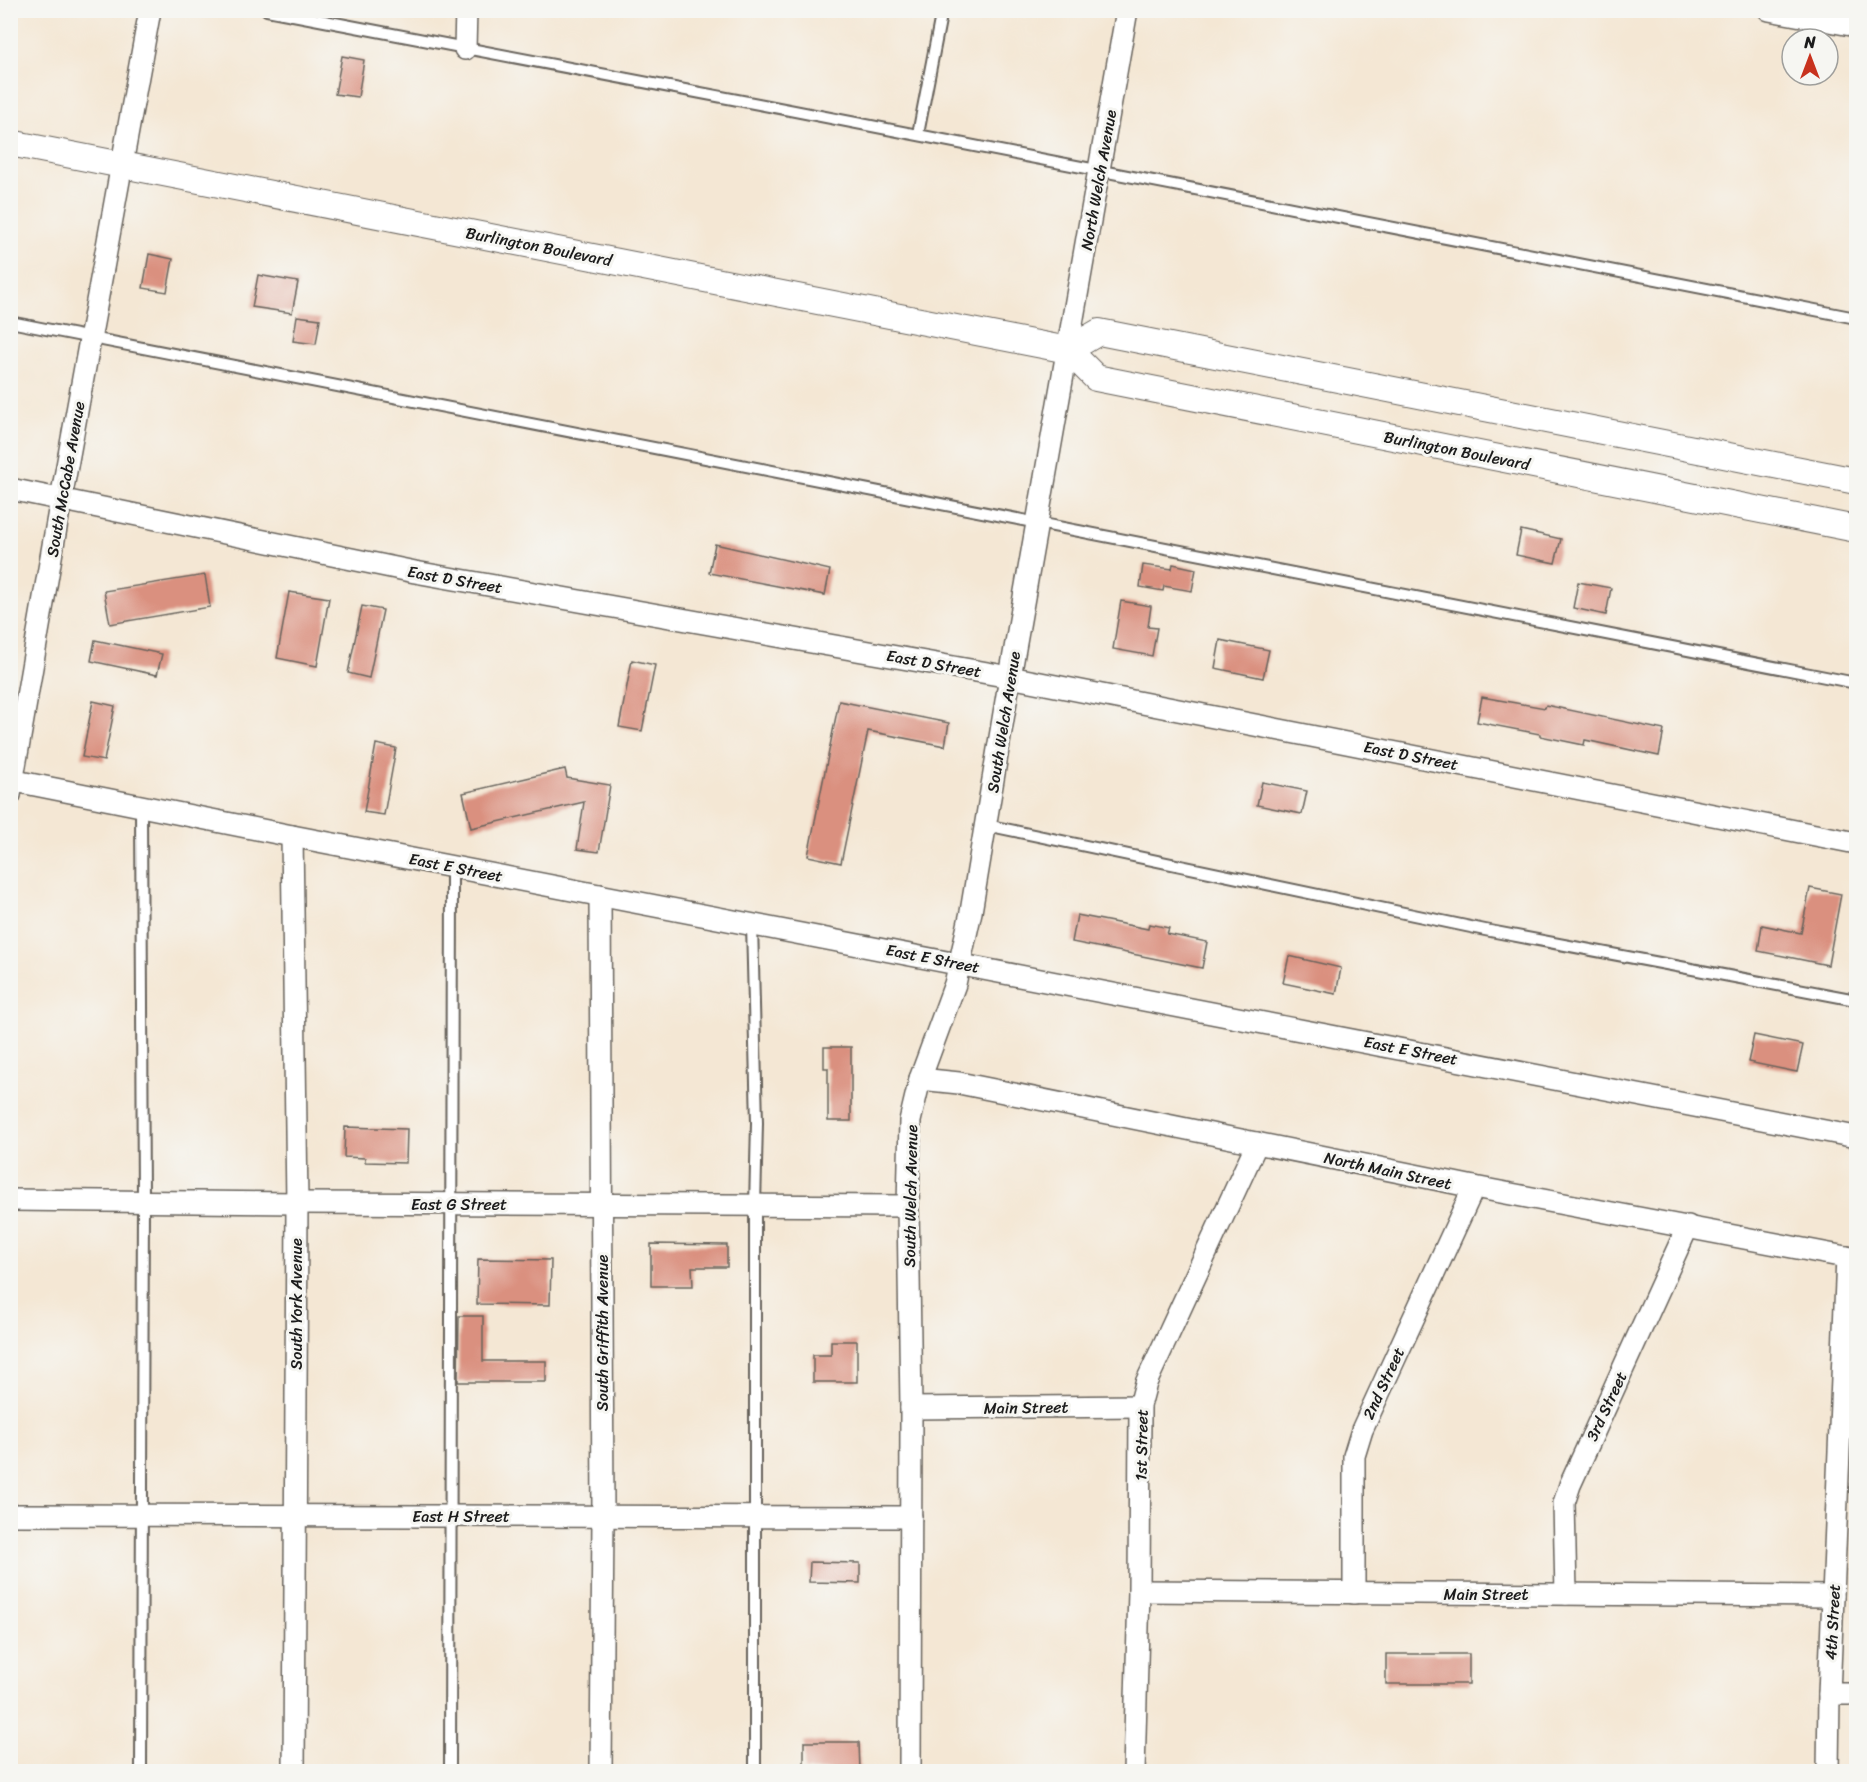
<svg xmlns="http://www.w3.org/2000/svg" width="1867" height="1782" font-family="Sriracha,sans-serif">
<rect width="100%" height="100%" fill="#f6f6f2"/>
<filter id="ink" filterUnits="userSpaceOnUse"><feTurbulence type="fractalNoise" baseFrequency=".0167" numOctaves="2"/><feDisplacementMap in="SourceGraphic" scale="12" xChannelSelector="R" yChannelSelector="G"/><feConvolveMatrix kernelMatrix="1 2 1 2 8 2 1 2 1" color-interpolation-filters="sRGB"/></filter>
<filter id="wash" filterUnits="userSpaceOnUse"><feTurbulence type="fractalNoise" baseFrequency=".008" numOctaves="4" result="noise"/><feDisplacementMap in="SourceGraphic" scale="24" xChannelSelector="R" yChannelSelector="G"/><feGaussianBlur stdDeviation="1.35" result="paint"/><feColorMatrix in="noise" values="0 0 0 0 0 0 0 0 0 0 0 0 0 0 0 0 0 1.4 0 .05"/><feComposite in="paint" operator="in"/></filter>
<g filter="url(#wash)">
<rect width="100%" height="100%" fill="#f4e7d4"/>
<g id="blocks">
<g fill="#da907f">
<polygon points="342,56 364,60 358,97 335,94"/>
<polygon points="149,254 173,259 167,292 143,288"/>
<polygon points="258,275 298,282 292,313 252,307"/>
<polygon points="297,316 320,319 316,344 293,341"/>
<polygon points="1521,530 1561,539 1555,563 1516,555"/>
<polygon points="715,544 830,570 825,595 709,573"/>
<polygon points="1173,564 1196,569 1192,591 1164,586 1163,591 1140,587 1143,565 1172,569"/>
<polygon points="205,575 210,607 110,624 104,591"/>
<polygon points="1578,582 1611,588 1606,615 1573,608"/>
<polygon points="289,592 329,598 317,666 277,658"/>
<polygon points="1121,601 1151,606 1148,627 1157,628 1152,656 1113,649"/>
<polygon points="362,606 383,610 369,678 348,673"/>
<polygon points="95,640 162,654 157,675 91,661"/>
<polygon points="1220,640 1269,650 1263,678 1215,668"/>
<polygon points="632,660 655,665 642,731 619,727"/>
<polygon points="1482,697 1545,708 1546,705 1664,730 1659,756 1585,740 1584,745 1540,736 1540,734 1477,722"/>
<polygon points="93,701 115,706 104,761 82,757"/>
<polygon points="839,701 949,723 945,746 868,731 841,863 808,856"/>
<polygon points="376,744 396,748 384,815 364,812"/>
<polygon points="565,769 567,778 610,785 599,852 577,849 584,802 471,828 463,793"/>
<polygon points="1262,782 1307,791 1302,814 1257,805"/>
<polygon points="1810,888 1841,894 1828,965 1758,951 1762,925 1801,933"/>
<polygon points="1077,915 1148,929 1149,924 1169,928 1167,934 1207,942 1202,968 1072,942"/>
<polygon points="1289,956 1341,968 1336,994 1283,983"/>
<polygon points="1754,1035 1803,1045 1797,1072 1748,1062"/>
<polygon points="824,1047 851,1047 851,1121 828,1121 828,1068 824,1068"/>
<polygon points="345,1127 407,1129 406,1163 365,1162 365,1158 344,1157"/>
<polygon points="651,1244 727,1245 727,1267 692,1267 693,1286 651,1286"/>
<polygon points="478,1259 551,1260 550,1305 477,1304"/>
<polygon points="459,1316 483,1316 483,1361 546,1361 546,1382 458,1382"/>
<polygon points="831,1341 857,1341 857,1382 813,1382 813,1355 831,1355"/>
<polygon points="810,1562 860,1563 860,1583 809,1582"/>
<rect x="1386" y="1654" width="83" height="30"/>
<polygon points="804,1742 859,1742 860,1770 804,1771"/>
</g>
</g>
</g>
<g filter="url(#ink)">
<use href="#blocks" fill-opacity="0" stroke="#68635c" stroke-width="1.5"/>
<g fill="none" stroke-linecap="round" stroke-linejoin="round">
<g stroke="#68635c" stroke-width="14">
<g id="service">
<path d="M267 10C797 111 1327 213 1856 318"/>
<polyline points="918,134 942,10"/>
<polyline points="10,322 1856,683"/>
<polyline points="141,806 143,1201 141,1772"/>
<polyline points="986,825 1485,930 1856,1000"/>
<polyline points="752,924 757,1123 755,1206 755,1772"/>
<polyline points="450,1772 452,866"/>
</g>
</g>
<g stroke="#68635c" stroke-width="24">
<g id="minor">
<polyline points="1769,10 1856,26"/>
<polyline points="465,49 466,10"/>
<polyline points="10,489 415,572 1010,677 1856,843"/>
<polyline points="10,780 292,836 1856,1137"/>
<polyline points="10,795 61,499 150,10"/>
<polyline points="292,836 297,1203 294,1772"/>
<polyline points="600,895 603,1516 601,1772"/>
<polyline points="920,1079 959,1083 1474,1187 1856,1259"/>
<polyline points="10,1200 297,1203 908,1206"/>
<polyline points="911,1408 1140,1406"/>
<polyline points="10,1515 911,1517"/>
<polyline points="1139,1591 1833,1596"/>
<polyline points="1354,1593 1354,1456 1362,1430 1474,1187"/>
<polyline points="1566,1594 1564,1503 1570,1485 1688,1226"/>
<polyline points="1829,1694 1856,1694"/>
<polyline points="910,1772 911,1408 908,1206 910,1121 920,1079 955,984 971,912 1010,677 1127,10"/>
<polyline points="1134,1772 1139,1591 1140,1406 1146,1383 1257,1143"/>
<polyline points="1828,1772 1829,1694 1847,1257"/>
</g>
</g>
<g stroke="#68635c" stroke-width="28">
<g id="tertiary">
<polyline points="10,143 1068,350 1096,378 1856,529"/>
<polyline points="1068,350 1099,332 1856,481"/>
</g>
</g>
<use href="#service" stroke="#fff" stroke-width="10"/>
<use href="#minor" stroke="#fff" stroke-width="21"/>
<use href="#tertiary" stroke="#fff" stroke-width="26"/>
</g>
</g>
<g text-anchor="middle" stroke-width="6" stroke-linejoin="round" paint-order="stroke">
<g font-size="16" fill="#1c1c1c" stroke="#f6f6f2">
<text transform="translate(1098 180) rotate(-80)" y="6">North Welch Avenue</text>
<text transform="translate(539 246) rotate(11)" y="6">Burlington Boulevard</text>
<text transform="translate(1457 450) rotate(11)" y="6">Burlington Boulevard</text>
<text transform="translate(65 479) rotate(-80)" y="6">South McCabe Avenue</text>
<text transform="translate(455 579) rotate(10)" y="6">East D Street</text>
<text transform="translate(934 663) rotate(10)" y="6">East D Street</text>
<text transform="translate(1003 722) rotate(-81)" y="6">South Welch Avenue</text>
<text transform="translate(1411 755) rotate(11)" y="6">East D Street</text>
<text transform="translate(456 867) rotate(11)" y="6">East E Street</text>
<text transform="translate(933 958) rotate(11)" y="6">East E Street</text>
<text transform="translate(1411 1050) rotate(11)" y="6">East E Street</text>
<text transform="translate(1388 1170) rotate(12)" y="6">North Main Street</text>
<text transform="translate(910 1196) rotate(-89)" y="6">South Welch Avenue</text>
<text x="459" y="1210">East G Street</text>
<text transform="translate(296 1304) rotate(-90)" y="6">South York Avenue</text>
<text transform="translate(602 1333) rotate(-90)" y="6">South Griffith Avenue</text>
<text transform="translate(1383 1383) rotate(-65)" y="6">2nd Street</text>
<text transform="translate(1606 1406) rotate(-65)" y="6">3rd Street</text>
<text transform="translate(1026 1407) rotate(-1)" y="6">Main Street</text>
<text transform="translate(1141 1445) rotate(-89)" y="6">1st Street</text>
<text x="461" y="1522">East H Street</text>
<text x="1486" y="1600">Main Street</text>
<text transform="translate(1832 1622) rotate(-87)" y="6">4th Street</text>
</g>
</g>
<rect width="1867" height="1782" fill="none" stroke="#f6f6f2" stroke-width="36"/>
<g transform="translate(1810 57)"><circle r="28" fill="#f6f6f2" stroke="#9f9f9c" stroke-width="1.5"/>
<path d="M0-4.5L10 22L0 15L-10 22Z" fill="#c8321e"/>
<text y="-9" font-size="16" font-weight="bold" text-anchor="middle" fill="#1c1c1c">N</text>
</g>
</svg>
